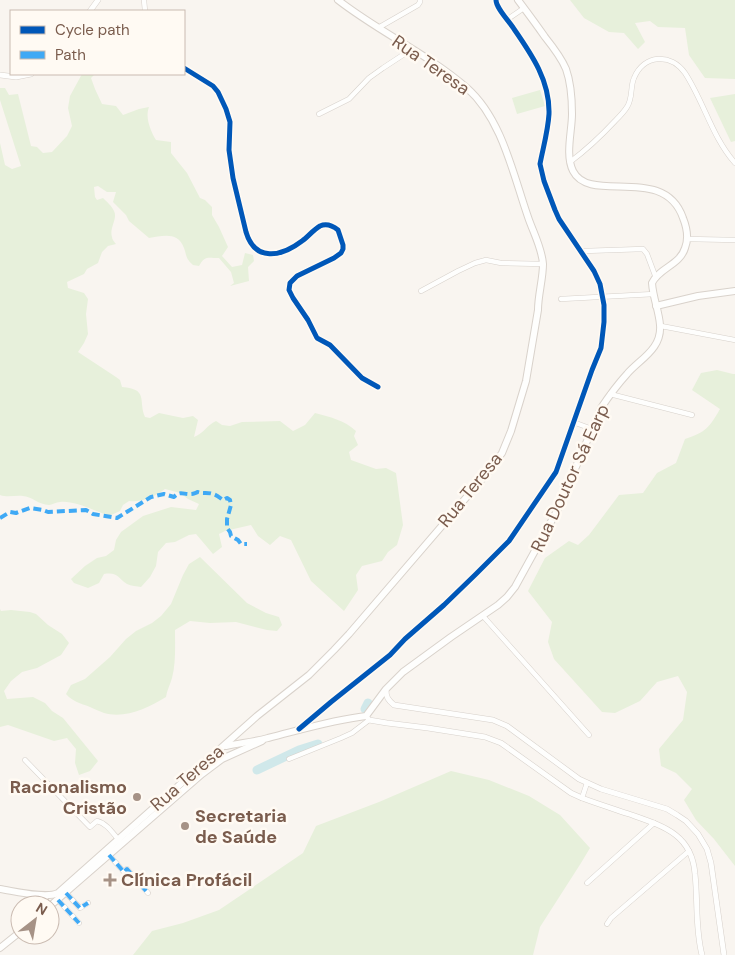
<svg xmlns="http://www.w3.org/2000/svg" width="735" height="955" font-family="'DM Sans',sans-serif">
<rect width="100%" height="100%" fill="#f9f5f0"/>
<g fill="#e7f0db">
<polygon points="570,0 735,0 735,79 705,78 689,55 685,28 658,27 650,21 635,23 645,42 638,49 624,33 609,32 584,18"/>
<path d="M82 74H95L91 78 95 89 102 104 116 106 123 115 139 109 149 107C145 117 150 130 156 140L171 142V153L187 173 200 198 205 200 212 207V215L219 227 228 247 222 256 232 267 242 265 245 253 253 255 254 261 248 267 249 281 230 286 234 283 231 272 219 258C208 258 205 255 199 266L193 265C185 258 187 256 184 248 178 231 162 236 149 238L129 221 126 215 113 202 116 192H107L98 186 94 187 95 197 97 200 103 198C107 202 112 206 114 211 118 219 109 228 112 237 112 239 114 242 116 244L108 246 102 252 98 263 87 269 84 274 67 282 68 288 84 293 88 299 86 314 88 334 84 343 78 352 116 377 120 380 122 387C149 389 138 401 145 417L150 418 159 413 183 418 193 416 198 420 194 437C203 434 207 425 216 421L222 425 230 426 242 422 280 421 293 431 305 425 315 413C330 417 344 420 356 431L354 436 358 445 349 452 351 460 376 469 386 468 396 473 403 525 397 545 388 552 382 561 362 566 356 575 358 590 344 611 311 581 291 540 280 536 270 545 258 536 251 525 225 531 219 534 222 547 213 554 196 534 189 535 175 542 166 543 158 552 156 566 150 577 141 587C137 586 131 586 127 584 117 578 119 572 104 574L99 583 88 588 74 583 71 579 85 566 97 558 106 556 114 550 116 540 121 532 143 516 171 507 196 510 199 504 188 499 180 493 165 489C156 496 142 503 129 501L123 505 120 511 109 516C96 511 73 500 60 502 56 502 52 505 49 505 39 505 31 496 23 496 15 495 8 498 0 495V143L5 165 12 169 21 166 0 100V88H5L9 95 18 94 31 146 37 147 43 153 52 152 67 136 72 126 68 108 70 96Z"/>
<polygon points="540,90 545,106 517,114 512,98"/>
<polygon points="735,94 735,141 731,142 710,98"/>
<path d="M717 370 733 374H735V866L714 839 696 820 684 800 692 789 676 773 661 766 659 749 683 720 687 692 678 676 657 682 640 701 615 713 602 712 554 659 548 642 552 622 528 591 545 558 569 541 578 545 589 535 619 495 643 493 657 473 676 463 685 439C706 432 709 428 720 409L692 390 701 373Z"/>
<path d="M200 557 247 603 266 613 279 617 282 625 277 631 267 630 236 622 210 623 190 621 175 630C175 646 176 663 172 678 170 685 167 690 166 697 148 708 125 719 104 713 99 711 94 709 90 707 80 703 73 702 66 694L71 685 85 679 110 657 126 639 136 631 152 623 161 616 171 604 183 575 189 564Z"/>
<polygon points="0,609 1,611 11,610 30,612 36,614 48,625 62,634 69,643 61,655 37,668 22,672 11,681 4,691 7,699 33,697 45,703 52,711 63,718 98,761 90,771 79,775 75,763 76,749 67,738 54,741 8,725 0,727"/>
<polygon points="451,771 489,780 529,796 560,815 590,848 581,863 540,927 533,955 133,955 152,931 183,923 219,910 303,853 316,826 379,802"/>
</g>
<g fill="none" stroke-linecap="round" stroke-linejoin="round">
<g stroke="#d0e8ea" stroke-width="9">
<polyline points="365,709 368,703"/>
<polyline points="257,770 299,750 318,744"/>
</g>
<g stroke="#d7d1cb" stroke-width="5.5">
<g id="minor">
<polyline points="144,0 145,11"/>
<polyline points="508,19 524,8"/>
<polyline points="378,28 418,5 420,2 420,0"/>
<path d="M184 68 213 86 218 92 226 109 230 122 229 150 233 178 246 232C255 262 281 257 302 241 308 237 313 230 320 226 327 223 333 226 338 230L343 245V249L341 253 334 258 297 276 290 283 289 290 293 298 308 320 317 338 330 345 362 378 378 387"/>
<polyline points="319,114 349,99 369,78 383,68 412,49"/>
<path d="M570 162C586 150 601 136 615 121 619 117 624 112 627 107 633 98 630 87 634 78 644 54 671 53 685 73 704 102 712 137 735 163"/>
<polyline points="687,239 735,240"/>
<polyline points="584,251 643,249 647,254 656,278"/>
<polyline points="421,291 458,271 475,263 486,260 501,263 543,264"/>
<polyline points="561,299 654,294"/>
<polyline points="661,326 735,340"/>
<polyline points="610,394 692,415"/>
<polyline points="573,422 592,429"/>
<polyline points="483,616 589,735"/>
<path d="M300 729 331 702 390 655 405 639 444 605 476 574 509 541 556 472 592 370 601 348 604 322V305L600 284 594 271 559 219 555 210 544 181 540 164C543 148 548 131 549 114 550 81 532 55 514 29 509 21 496 8 496 0"/>
<polyline points="289,759 341,738 352,733 369,720 367,717"/>
<path d="M25 760 89 826 90 827 97 821C106 823 112 832 118 839"/>
<polyline points="582,798 587,783"/>
<polyline points="109,855 124,872 127,869 148,893"/>
<polyline points="587,883 654,823"/>
<polyline points="66,893 80,908 88,903"/>
<polyline points="58,900 79,923"/>
<polyline points="607,924 611,918 689,851"/>
</g>
</g>
<g stroke="#d7d1cb" stroke-width="6">
<g id="tertiary">
<polyline points="90,11 98,0"/>
<polyline points="0,75 16,77 31,74"/>
<path d="M386 690C386 697 388 700 394 705L493 720 507 726 579 779 601 789 667 809 677 815 686 821 698 834 707 849 711 863 724 955"/>
<path d="M369 720 387 723 428 728 485 737 501 743 571 793 582 798C598 804 614 809 629 814 663 826 692 834 695 874 698 902 695 928 702 955"/>
</g>
</g>
<g stroke="#d9d2cb" stroke-width="8">
<g id="secondary">
<polyline points="656,306 698,296 735,291"/>
<path d="M226 746C239 743 254 742 268 738 300 730 332 720 366 716L386 689 403 672 451 637 498 605 507 597 515 587 558 509 601 408C609 396 617 385 627 374 640 359 662 349 660 325 659 311 653 298 652 283 659 268 680 265 685 248 689 238 687 228 683 218 664 163 590 205 573 171 565 155 572 131 572 114 572 99 571 83 566 69 561 57 553 47 545 37 536 24 527 12 518 0"/>
<path d="M0 889C14 891 46 899 58 893L257 716 309 675 334 650 349 634 489 471 502 453 511 431 526 381 538 310C538 295 543 279 543 264 542 248 533 232 528 217 513 174 502 119 467 88 428 54 379 32 338 0"/>
<polyline points="43,896 45,900 45,905"/>
<polyline points="50,906 202,774 222,759 262,741"/>
<polyline points="0,948 20,932"/>
</g>
</g>
<use href="#minor" stroke="#fefefd" stroke-width="4.5"/>
<use href="#tertiary" stroke="#fefefd" stroke-width="5"/>
<use href="#secondary" stroke="#fefefd" stroke-width="6"/>
<g stroke="#3fa9f5" stroke-width="4" stroke-dasharray="8 4" stroke-linecap="butt">
<path d="M0 518 10 512 16 513 30 508 43 510 48 512 86 510 93 514 117 518 151 497 164 494 174 497C180 490 184 495 191 494 193 494 195 493 198 492 203 494 208 492 213 494 217 495 220 498 223 500L227 498 230 500 231 505 227 519V528L230 532 231 536 238 540 241 544H247"/>
<polyline points="109,855 124,872 127,869 148,893"/>
<polyline points="66,893 80,908 88,903"/>
<polyline points="58,900 79,923"/>
</g>
<g stroke="#fffaf3" stroke-width="8">
<g id="cycleway">
<path d="M184 68 213 86 218 92 226 109 230 122 229 150 233 178 246 232C255 262 281 257 302 241 308 237 313 230 320 226 327 223 333 226 338 230L343 245V249L341 253 334 258 297 276 290 283 289 290 293 298 308 320 317 338 330 345 362 378 378 387"/>
<path d="M299 729 331 702 390 655 405 639 444 605 476 574 509 541 556 472 592 370 601 348 604 322V305L600 284 594 271 559 219 555 210 544 181 540 164C543 148 548 131 549 114 550 81 532 55 514 29 509 21 496 8 496 0"/>
</g>
</g>
<use href="#cycleway" stroke="#0057b8" stroke-width="5"/>
</g>
<g fill="#a69286" stroke="#fffaf3" stroke-width="2">
<circle cx="137" cy="797" r="5"/>
<circle cx="185" cy="826" r="5"/>
<path d="M107.5 872.5h5v5h5v5h-5v5h-5v-5h-5v-5h5z"/>
</g>
<g text-anchor="middle" stroke-width="5" stroke-linejoin="round" paint-order="stroke">
<g font-size="18" fill="#7a5c4d" stroke="#fffaf3">
<text transform="translate(431 65) rotate(35)" y="6">Rua Teresa</text>
<text transform="translate(570 478) rotate(-65)" y="6">Rua Doutor Sá Earp</text>
<text transform="translate(470 490) rotate(-51)" y="6">Rua Teresa</text>
<text transform="translate(187 778) rotate(-41)" y="6">Rua Teresa</text>
</g>
<g font-size="18" font-weight="bold" fill="#7a5c4d" stroke="#fffaf3" text-anchor="start">
<text x="127" y="793" text-anchor="end">Racionalismo<tspan x="127" dy="21">Cristão</tspan></text>
<text x="195" y="822">Secretaria<tspan x="195" dy="21">de Saúde</tspan></text>
<text x="121" y="886">Clínica Profácil</text>
</g>
</g>
<rect x="10" y="10" width="175" height="65" fill="#fffaf3" stroke="#cabbb1"/>
<rect x="20" y="26" width="25" height="8" fill="#0057b8" stroke="#cabbb1"/>
<text x="55" y="35" font-size="15" fill="#7a5c4d">Cycle path</text>
<rect x="20" y="51" width="25" height="8" fill="#3fa9f5" stroke="#cabbb1"/>
<text x="55" y="60" font-size="15" fill="#7a5c4d">Path</text>
<g transform="translate(35 920) rotate(31)"><circle r="24" fill="#fffaf3" stroke="#cabbb1"/>
<path d="M0-4L9 19L0 12L-9 19Z" fill="#a69286"/>
<text y="-8" font-size="14" font-weight="bold" text-anchor="middle" fill="#7a5c4d">N</text>
</g>
</svg>
